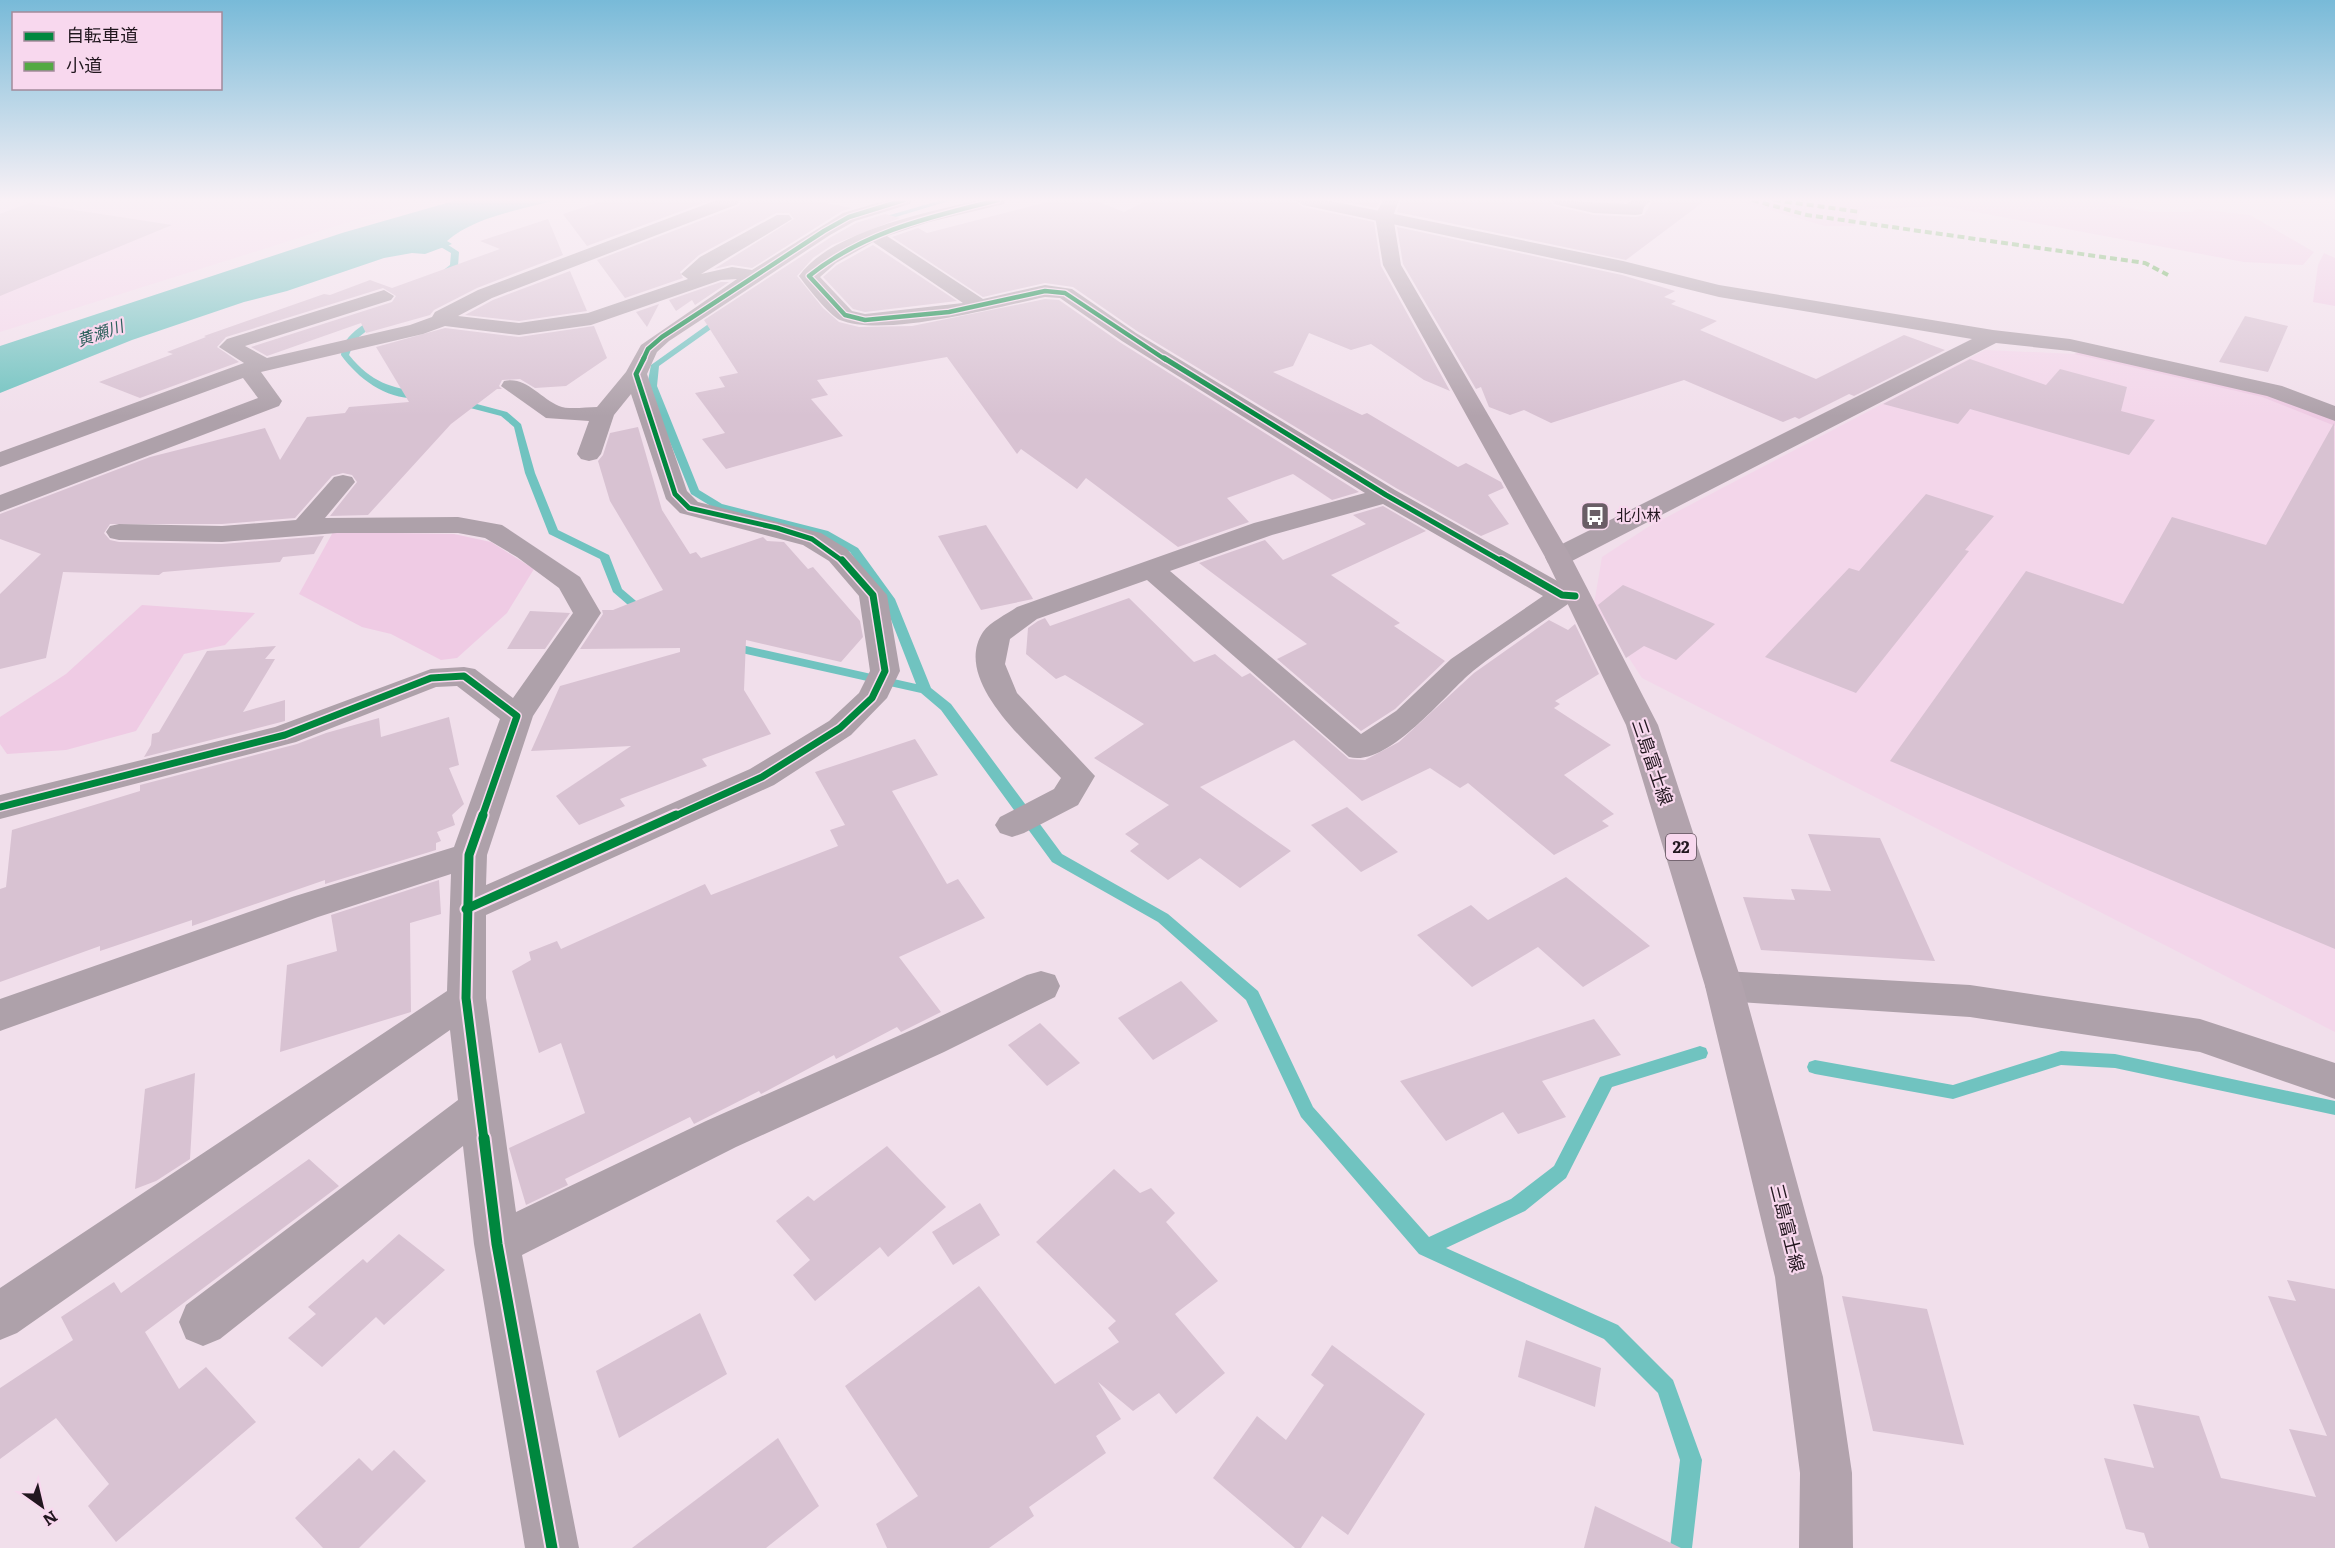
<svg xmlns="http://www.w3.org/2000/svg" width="2335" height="1548" font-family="Literata,'Noto Sans JP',serif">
<rect width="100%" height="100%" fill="#f1dfeb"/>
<g fill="#f3d6ea">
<polygon points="0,200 419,200 0,332"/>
<polygon points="1985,350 2074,354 2262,397 2335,426 2335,1032 1642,678 1594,604 1602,557 1648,527"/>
</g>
<g fill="#efcbe4">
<polygon points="1735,200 2091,200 2150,212 2192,212 2197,209 2250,215 2314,252 2303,265 2244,262 1943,206 1861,210 1854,226 1825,226"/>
<polygon points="2324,253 2335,258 2335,306 2313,302 2318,265"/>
<polygon points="2088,349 2274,390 2277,385 2335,407 2335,426 2262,397 2074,354"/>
<polygon points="333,532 454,534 491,542 534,569 507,613 457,658 441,660 391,634 362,627 299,594"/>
<polygon points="142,605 255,613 225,645 184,654 136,731 66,750 7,754 0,744 0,717 66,674"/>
</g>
<path fill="#70c3c0" d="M457 200H555C521 210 475 216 447 241L452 244 425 254 412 253 384 258 287 291 244 302 132 340 0 393V346L342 233Z"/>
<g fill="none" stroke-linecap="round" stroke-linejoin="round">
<g fill="#70c3c0" fill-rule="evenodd">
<polygon points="942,200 952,200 876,223 869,221"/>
<polygon points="427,235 433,235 459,252 458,266 444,277 437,275 450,265 451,253 427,239"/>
<polygon points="721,315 728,317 659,366 657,386 699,490 722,504 828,531 858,548 895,599 931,688 951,704 1062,854 1168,914 1258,991 1313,1107 1429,1237 1511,1199 1554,1166 1600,1077 1700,1046 1706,1048 1708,1053 1706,1058 1612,1087 1566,1178 1525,1211 1446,1248 1618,1325 1673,1380 1702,1460 1692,1548 1670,1548 1680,1460 1658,1393 1604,1339 1419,1254 1301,1117 1246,1000 1158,922 1052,862 941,710 921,693 724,649 722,646 724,643 728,642 916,684 883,599 850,552 820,535 714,508 691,494 647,386 651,365"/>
<path d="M375 317 382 319 355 340 349 355C373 384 389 386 424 394V398C390 402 360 381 341 355 343 336 360 327 375 317Z"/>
<polygon points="458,399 507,412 521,424 535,473 558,530 609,555 622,589 649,612 651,614 649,616 641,616 613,592 600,559 549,534 525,473 514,427 501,416 455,404 455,400"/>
<polygon points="2061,1051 2115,1054 2335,1101 2335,1115 2115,1068 2061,1065 1953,1099 1815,1074 1809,1072 1807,1067 1809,1062 1815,1060 1953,1085"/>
</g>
</g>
<g fill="#d8c2d2">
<polygon points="606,200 711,200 587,246 563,214"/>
<polygon points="742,200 809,200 852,208 842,211 752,268 732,265 714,269 794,219 789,213 776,213 699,255 680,272 683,278 625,298 597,260 739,206"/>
<polygon points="1055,200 1094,200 1124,212 1148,200 1293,200 1303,207 1374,222 1381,266 1450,391 1424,380 1371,344 1351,350 1309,333 1293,366 1273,372 1362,415 1367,413 1458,467 1466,463 1501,482 1504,488 1488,495 1509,524 1481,536 1396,488 1137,331 1073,287 1045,283 983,297 892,237 918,228 927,233"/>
<polygon points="1336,200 1381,200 1376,208"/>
<polygon points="1401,200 1550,200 1554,206 1594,215 1636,217 1644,215 1653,200 1706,200 1626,260 1397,212"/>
<polygon points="29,203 172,225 0,296 0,214"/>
<polygon points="885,214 900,218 832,245 813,258 797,276 823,308 839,322 859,327 912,326 1045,299 1059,300 1121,343 1359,492 1332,500 1293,474 1227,498 1249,522 1178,547 1086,478 1077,489 1021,449 1017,454 947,357 817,380 828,395 811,399 843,436 726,469 702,439 725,433 695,393 725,387 719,377 738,373 704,320 831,237 856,223"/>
<polygon points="548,219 563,255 477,288 434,310 430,315 366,333 361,323 267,356 251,347 392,302 396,296 383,288 226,337 217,347 239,362 140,398 99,382 173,354 167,352 206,337 204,336 324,294 330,295 370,280 392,288 500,249 480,241"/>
<polygon points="1397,227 1622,275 1675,291 1664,297 1676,301 1671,304 1717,321 1700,330 1816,379 1904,335 1945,350 1854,396 1849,394 1799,419 1795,417 1783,422 1684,380 1551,423 1524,410 1510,415 1489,407 1481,387 1476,389 1403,264"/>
<polygon points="873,245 957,301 865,312 853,309 823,277 837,265"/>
<polygon points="570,271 587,311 519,321 465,315 493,300"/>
<polygon points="721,282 729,282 695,305 692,300 676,311 669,300"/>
<polygon points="659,304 647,327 636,312"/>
<polygon points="2245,316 2288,326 2268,372 2219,362"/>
<polygon points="594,326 607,358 566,386 535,388 520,379 502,380 499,386 502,389 497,389 451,424 368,515 330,516 357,482 352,475 343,473 332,476 295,518 222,524 110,524 104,533 110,540 119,542 222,544 324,536 314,554 283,557 280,562 163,572 159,575 63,572 46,658 0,669 0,594 41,554 0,539 0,514 150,457 265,428 280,460 307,417 345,413 349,407 409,402 376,347 445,328 519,337"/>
<polygon points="1970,359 2046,385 2060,369 2127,387 2121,411 2155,420 2129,455 1970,409 1958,424 1883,404"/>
<polygon points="2334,423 2335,949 1890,761 2026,571 2123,604 2172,517 2266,545"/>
<polygon points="638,427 662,510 690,554 696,552 701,558 763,537 767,541 784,542 808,569 813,567 860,621 863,637 841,662 746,640 744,690 771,734 702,759 707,766 620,799 625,806 579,825 556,796 631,746 531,751 560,686 680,652 680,648 580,649 603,614 602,610 613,610 663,590 610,501 598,461 603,455 610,433"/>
<polygon points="1926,494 1994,516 1965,550 1969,551 1856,693 1765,657 1849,568 1859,571"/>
<polygon points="1383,506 1426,531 1331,575 1400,623 1394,626 1445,661 1395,709 1361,731 1277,659 1307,644 1199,563 1265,540 1283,560 1366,524 1353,515"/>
<polygon points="986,525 1032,597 1033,599 981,610 938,536"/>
<polygon points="1623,585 1715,624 1676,660 1644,646 1626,658 1598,605"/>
<polygon points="1129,598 1194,662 1215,654 1242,677 1250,673 1349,759 1365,760 1399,742 1474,673 1549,620 1568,630 1575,624 1599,674 1555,701 1560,704 1554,708 1611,745 1564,775 1614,814 1602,821 1609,826 1554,855 1468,783 1460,788 1430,768 1362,801 1294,740 1200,787 1291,851 1240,888 1200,858 1168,880 1130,851 1139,844 1125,834 1169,805 1094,758 1144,724 1065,675 1056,679 1026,654 1028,628 1038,621 1045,618 1050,626"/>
<polygon points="530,611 570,613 545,649 507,649"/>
<polygon points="276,646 265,659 275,659 243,712 285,700 285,721 144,757 151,745 152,734 159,732 207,651"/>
<polygon points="449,717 459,765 449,768 464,804 452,815 455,825 437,832 441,841 436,843 436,850 325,884 325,880 192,926 192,920 100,951 100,946 0,982 0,889 6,887 12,830 140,791 140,785 297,744 326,733 379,718 381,737"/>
<polygon points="915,739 938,775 892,791 947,884 958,879 985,918 899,957 941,1012 901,1032 897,1027 836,1059 834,1055 761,1094 759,1091 694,1124 690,1117 565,1179 568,1185 526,1205 509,1148 585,1113 561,1043 539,1053 512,971 531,960 529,952 557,941 561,949 705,884 711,895 838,846 830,830 845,825 815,772"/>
<polygon points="1347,807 1398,852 1361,872 1311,825"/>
<polygon points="1808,834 1880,838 1935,961 1761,950 1743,897 1795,900 1791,889 1831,891"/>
<polygon points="1566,877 1650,946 1583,987 1538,947 1472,987 1417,935 1471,905 1488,920"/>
<polygon points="439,880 441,914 410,923 411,1012 280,1052 287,965 337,951 331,915"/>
<polygon points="1181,981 1218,1021 1153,1060 1118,1018"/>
<polygon points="1594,1019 1621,1055 1542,1081 1566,1117 1518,1134 1503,1112 1446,1141 1400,1081"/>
<polygon points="1040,1023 1080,1063 1047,1086 1008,1045"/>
<polygon points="195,1073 190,1159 156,1181 135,1189 145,1089"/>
<polygon points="887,1146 946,1207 888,1257 880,1247 815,1301 793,1275 810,1260 776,1221 808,1196 814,1201"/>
<polygon points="309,1159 339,1186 145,1332 179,1389 206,1367 256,1422 116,1542 88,1506 109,1484 56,1418 0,1459 0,1388 73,1340 61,1317 114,1282 121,1293"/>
<polygon points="1114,1169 1140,1193 1151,1188 1175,1213 1166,1222 1218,1281 1175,1314 1225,1373 1176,1414 1159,1393 1133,1411 1098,1382 1121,1419 1096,1436 1106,1453 1029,1507 1034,1516 989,1548 887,1548 876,1524 918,1496 845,1386 979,1286 1055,1384 1119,1342 1108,1328 1116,1321 1036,1242"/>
<polygon points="980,1203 1000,1235 953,1265 932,1232"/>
<polygon points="399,1234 445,1270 384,1325 376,1317 322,1367 288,1338 316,1314 308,1307 363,1259 367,1263"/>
<polygon points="2287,1280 2335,1289 2335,1548 2149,1548 2144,1533 2126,1529 2104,1458 2154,1468 2133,1404 2199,1416 2221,1478 2316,1497 2289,1429 2327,1436 2268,1296 2296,1301"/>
<polygon points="1842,1296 1927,1309 1964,1445 1873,1431"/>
<polygon points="700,1313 727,1374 619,1438 596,1371"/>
<polygon points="1526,1340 1601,1368 1595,1407 1518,1377"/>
<polygon points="1332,1345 1425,1414 1348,1535 1322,1516 1301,1548 1295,1548 1213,1478 1257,1416 1286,1440 1324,1385 1311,1375"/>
<polygon points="778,1438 819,1506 766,1548 632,1548"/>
<polygon points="394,1450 426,1481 359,1548 323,1548 295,1518 359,1458 372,1471"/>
<polygon points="1595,1506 1681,1548 1584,1548"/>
</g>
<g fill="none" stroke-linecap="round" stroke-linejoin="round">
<g fill="#aea1aa" fill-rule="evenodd">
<path d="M717 200H740L738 204 492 298 458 316 519 323 588 313 688 279 681 274 700 257 777 215H789L792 219 701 274 732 267 752 270 843 213 887 200H912L910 204 855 221 830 235 669 341 657 352 647 374 687 491 698 502 821 533 847 549 887 595 900 671 887 698 851 735 774 785 486 915V998L516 1212 706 1121 916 1028 1027 975 1041 971 1055 975 1060 986 1055 997 944 1052 736 1147 522 1255 579 1548H525L474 1244 463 1146 220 1339 203 1346 186 1339 179 1322 186 1305 458 1100 450 1030 17 1333 0 1340V1288L447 991 451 874 318 917 0 1031V999L292 897 454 847 500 719 457 686 436 687 296 742 0 819V795L275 727 431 669 464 667 475 669 513 698 573 613 559 588 517 557 485 538 458 533H337L222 542 119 540 110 538 106 532 110 526 119 524 222 526 296 520 334 477 343 475 352 477 355 482 325 518 458 517 502 525 580 577 601 613 533 716 487 855 486 885 750 769 829 721 859 693 870 671 859 596 829 561 803 545 680 513 666 499 631 394 614 415 601 454 597 459 589 461 581 459 577 454 589 421 546 418 501 386 504 381C526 376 540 398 559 406 568 410 586 407 597 407L626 372 641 345 737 279 721 280 591 325 519 335 445 326 423 334 261 372 282 401 279 406 0 512V495L258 398 243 378 0 467V452L244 363 219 347 227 339 384 290 394 296 391 300 245 346 267 358 410 325 432 317 435 312 478 290Z"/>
<path d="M979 200H1006L1004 204 929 222 887 236 983 299 1045 285 1072 289 1136 333 1395 490 1568 587 1585 590 1589 596 1585 602 1568 604C1537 626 1503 647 1473 671 1445 694 1388 768 1349 757L1147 580 1037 619 1010 639 1005 664 1017 693 1095 776 1078 805 1024 833 1012 837 1000 833 995 825 1000 817 1054 789 1061 778C1031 746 951 681 983 632 990 622 1007 614 1017 607L1254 523 1365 493 1122 341 1060 298 1045 297C997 307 884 338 840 320 830 316 806 286 799 276 831 231 928 212 979 200ZM873 242 963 303 865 314 852 311 820 277 836 263ZM1383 504 1543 596 1451 659 1396 711 1361 734 1170 571 1272 535Z"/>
<polygon points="1295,200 1326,200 1623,261 1719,285 1993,330 2070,339 2282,386 2335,406 2335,421 2267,396 2070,351 1996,343 1568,563 1558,565 1548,563 1545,557 1548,551 1972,339 1719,297 1622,273 1303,205"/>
<polygon points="1552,200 1627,204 1632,200 1651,200 1644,207 1642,214 1636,215 1594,213 1554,204"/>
<polygon points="1724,971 1970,985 2200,1019 2335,1063 2335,1099 2200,1052 1970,1017 1724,1001 1710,997 1705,986 1710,975"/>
</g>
<polygon fill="#b2a3ad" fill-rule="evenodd" points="1383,200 1399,200 1393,216 1401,265 1571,557 1658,725 1743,986 1823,1277 1852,1473 1853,1548 1799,1548 1800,1473 1775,1277 1705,986 1626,725 1545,557 1383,265 1375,216"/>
<g stroke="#53a943" stroke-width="4" stroke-dasharray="7 4" stroke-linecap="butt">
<polyline points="1752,200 1807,215 2145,263 2168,275"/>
<polyline points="1774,200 1860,212"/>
</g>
<g stroke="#f8d8ee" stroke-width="7">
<g id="cycleway-far4">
<path d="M998 200C930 217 865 231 809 276L845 315 865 320 949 312 1045 291 1065 293 1166 360"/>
<polyline points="643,360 648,349 662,337 824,231 849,217 904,200"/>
</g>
</g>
<g stroke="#f8d8ee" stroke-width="8">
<g id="cycleway-far3">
<polyline points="644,358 636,374 675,494 689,508 777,528 812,539 844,562"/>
<polyline points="1164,358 1386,495 1503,562"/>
</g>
</g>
<g stroke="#f8d8ee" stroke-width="10">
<g id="cycleway-far2">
<polyline points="1501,560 1562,595 1575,596"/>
<polyline points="0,807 285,735 431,678 464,676 517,716 482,817"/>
<polyline points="673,817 762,777 840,728 872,698 885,671 873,595 842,560"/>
</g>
</g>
<g stroke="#f8d8ee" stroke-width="13">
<g id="cycleway-far1">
<polyline points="483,815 469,855 466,998 484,1140"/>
<polyline points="466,909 676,815"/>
</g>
</g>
<g stroke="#f8d8ee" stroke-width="15">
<polyline id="cycleway" points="484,1138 497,1244 552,1548"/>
</g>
<use href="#cycleway-far4" stroke="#00873e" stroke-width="4.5"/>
<use href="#cycleway-far3" stroke="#00873e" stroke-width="5"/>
<use href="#cycleway-far2" stroke="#00873e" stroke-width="7"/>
<use href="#cycleway-far1" stroke="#00873e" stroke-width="9"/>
<use href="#cycleway" stroke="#00873e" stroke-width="11"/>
</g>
<linearGradient id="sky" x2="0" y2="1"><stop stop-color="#78bad8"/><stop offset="0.48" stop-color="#f9f1f6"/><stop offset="1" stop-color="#f9f1f6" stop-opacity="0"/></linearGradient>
<rect width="2335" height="416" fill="url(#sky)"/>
<defs>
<g id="bus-square" transform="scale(1.5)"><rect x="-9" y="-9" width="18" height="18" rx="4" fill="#6a5d66" stroke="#f8d8ee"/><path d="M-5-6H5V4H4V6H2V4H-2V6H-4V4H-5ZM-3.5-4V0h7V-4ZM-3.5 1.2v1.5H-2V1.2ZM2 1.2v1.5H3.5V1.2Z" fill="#fff"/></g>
</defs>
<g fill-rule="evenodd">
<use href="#bus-square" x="1595" y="516"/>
</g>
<g text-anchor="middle" stroke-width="4.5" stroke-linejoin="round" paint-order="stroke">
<g font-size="15" fill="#22171f" stroke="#f8d8ee" text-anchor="start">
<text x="1616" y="521">北小林</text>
</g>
<g font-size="16" font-style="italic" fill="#2d605c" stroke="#f8d8ee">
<text transform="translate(100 333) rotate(-19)" y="6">黄瀬川</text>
</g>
<rect fill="#f8d8ee" stroke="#62515d" stroke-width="1.5" x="1666" y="834" width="30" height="26" rx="4.5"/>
<g font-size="16" font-weight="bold" fill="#22171f">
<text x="1681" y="853">22</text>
</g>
<g font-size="18" fill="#22171f" stroke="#f8d8ee">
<text transform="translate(1652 762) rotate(71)" y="6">三島富士線</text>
<text transform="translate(1787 1228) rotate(76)" y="6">三島富士線</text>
</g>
</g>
<rect x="12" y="12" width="210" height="78" fill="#f8d8ee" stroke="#a28b9b" stroke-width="1.5"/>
<rect x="24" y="32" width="30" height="9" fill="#00873e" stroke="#a28b9b" stroke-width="1.5"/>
<text x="66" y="42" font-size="18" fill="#22171f">自転車道</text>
<rect x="24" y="62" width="30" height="9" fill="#53a943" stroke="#a28b9b" stroke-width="1.5"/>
<text x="66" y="72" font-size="18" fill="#22171f">小道</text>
<g transform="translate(42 1506) rotate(146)" stroke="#f8d8ee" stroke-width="4.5" paint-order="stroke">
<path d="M0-4.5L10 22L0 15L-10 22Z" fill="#22171f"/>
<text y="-9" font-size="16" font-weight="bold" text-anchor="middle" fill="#22171f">N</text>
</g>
</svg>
